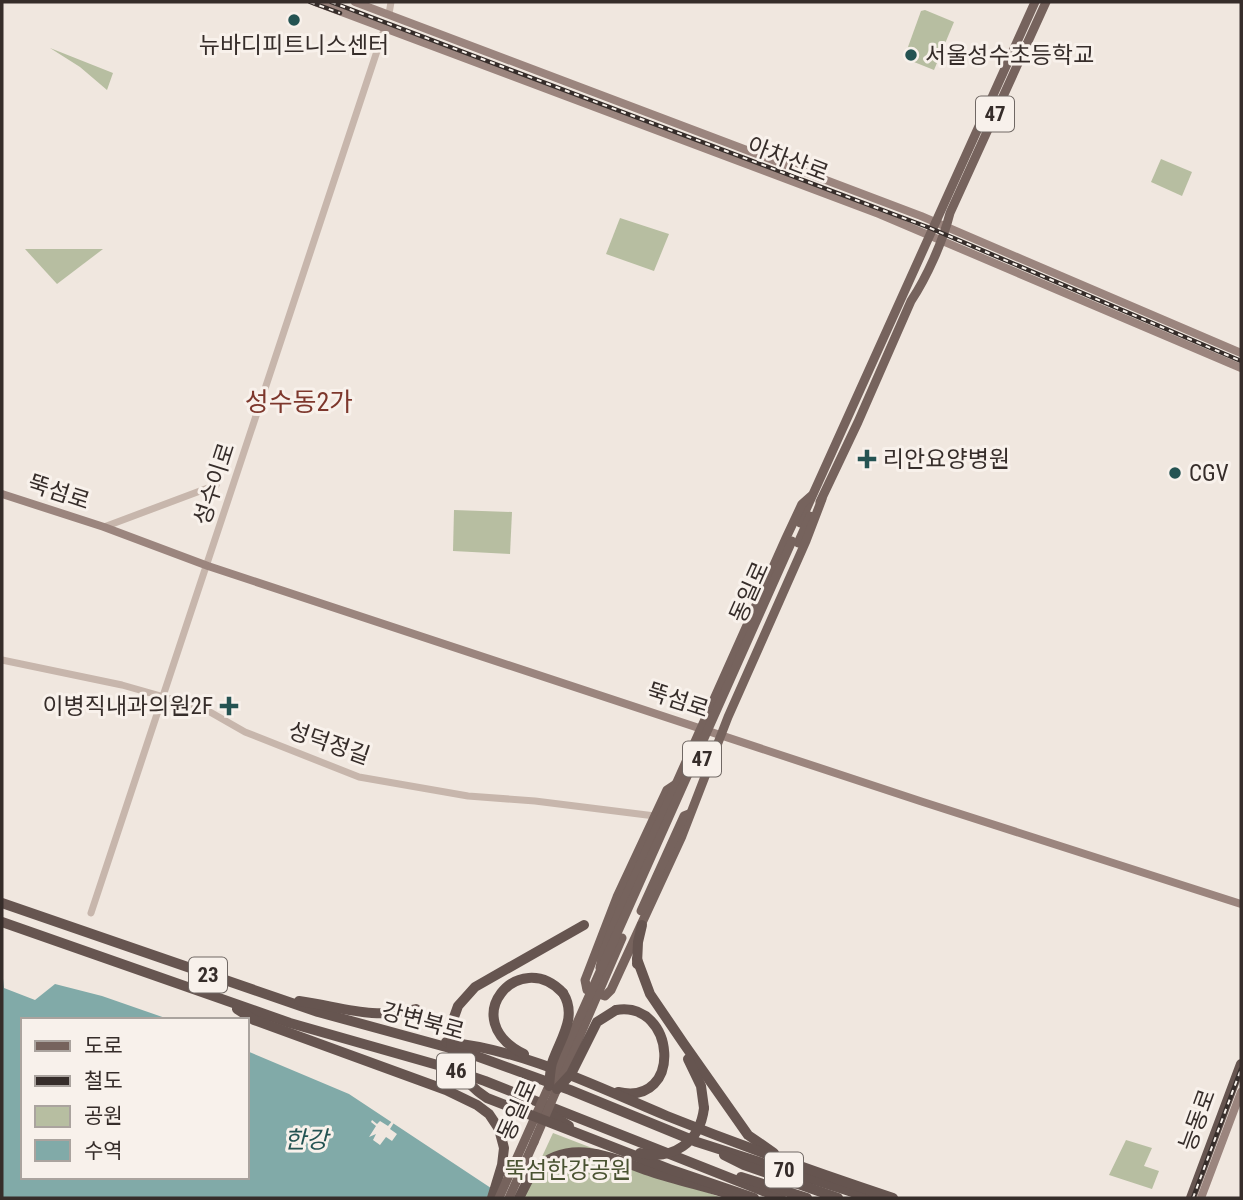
<svg xmlns="http://www.w3.org/2000/svg" width="1243" height="1200" font-family="'Roboto Condensed','Noto Sans KR',sans-serif">
<rect width="100%" height="100%" fill="#f0e7df"/>
<g fill="#b7bea1">
<polygon points="925,10 954,22 934,70 904,58 921,11"/>
<polygon points="50,48 113,73 107,90 80,67"/>
<polygon points="1161,159 1192,172 1182,196 1151,182"/>
<polygon points="620,218 669,234 654,271 606,254"/>
<polygon points="25,249 103,249 57,284"/>
<polygon points="454,510 512,512 510,554 453,551"/>
<polygon points="553,1133 722,1198 523,1198"/>
<polygon points="1126,1140 1152,1148 1144,1166 1159,1171 1152,1189 1109,1175"/>
</g>
<polygon fill="#81aaa8" points="2,969 4,988 35,1000 55,984 102,996 171,1020 23,1020 23,1177 247,1177 247,1051 349,1094 506,1198 2,1198"/>
<polygon fill="#f0e7df" points="372,1120 377,1124 380,1121 388,1126 393,1120 395,1121 390,1129 397,1134 392,1141 386,1137 380,1145 373,1140 376,1134 369,1137 376,1126 371,1122"/>
<g fill="none" stroke-linecap="round" stroke-linejoin="round">
<g stroke="#c7b6ac" stroke-width="7">
<polyline points="389,14 391,2"/>
<polyline points="104,527 216,485"/>
<polyline points="2,660 122,685 203,708 245,732 359,777 468,796 535,801 655,816"/>
<polyline points="91,913 385,27"/>
</g>
<g stroke="#9b857e" stroke-width="8">
<polyline points="315,2 879,214 1241,368"/>
<polyline points="355,2 921,216 1241,353"/>
<polyline points="2,494 104,527 208,566 923,802 1241,904"/>
<polyline points="1201,1198 1241,1092"/>
</g>
<g stroke="#76635d" stroke-width="9">
<path d="M820 502 858 422 911 301C927 277 943 241 950 213L1046 2"/>
<polyline points="800,523 1035,2"/>
<polyline points="798,543 810,516"/>
<polyline points="676,784 667,790 617,897 585,980 587,990 605,996 611,990 682,836 728,717 806,541 822,499"/>
<polyline points="641,911 684,816 689,814"/>
<polyline points="600,968 603,953 622,905 786,538 802,504 811,496"/>
<polyline points="509,1198 534,1142"/>
</g>
<g stroke="#665550" stroke-width="10">
<polyline points="2,903 318,1012 468,1053 570,1090 697,1142 871,1198"/>
<polyline points="2,922 290,1023 441,1066 485,1081 781,1198"/>
<polyline points="637,959 650,994 684,1044 748,1135 774,1153"/>
<polyline points="637,964 638,942 642,925"/>
<path d="M299 1001C342 1007 373 1020 416 1009"/>
<polyline points="237,1009 254,1020 446,1090 477,1105 489,1114 499,1129 504,1148 502,1165 492,1198"/>
<path d="M616 1010C676 1000 684 1107 618 1092"/>
<polyline points="453,1020 458,1006 475,987 584,925"/>
<path d="M446 1042C525 1050 595 1086 667 1116 742 1146 817 1173 893 1198"/>
<path d="M524 1054C455 1020 519 946 563 993"/>
<polyline points="688,1059 701,1086 704,1108"/>
<polyline points="541,1108 569,1126"/>
<polyline points="724,1155 744,1165 838,1198"/>
<polyline points="741,1177 807,1198"/>
<path d="M519 1198C524 1189 528 1178 535 1170 570 1136 614 1159 652 1172 679 1181 708 1187 735 1196"/>
<polyline points="1191,1198 1241,1064"/>
</g>
<g stroke="#362d2a" stroke-width="4.5">
<g id="rail">
<polyline points="310,2 340,13"/>
<polyline points="331,2 930,228 1241,361"/>
<polyline points="1193,1198 1241,1069"/>
</g>
</g>
<use href="#rail" stroke="#f8f1eb" stroke-width="2" stroke-dasharray="5" stroke-linecap="butt"/>
<g stroke="#76635d" stroke-width="9">
<polyline points="534,1142 622,938"/>
<polyline points="499,1198 792,541"/>
</g>
<g stroke="#665550" stroke-width="10">
<path d="M453 1020C446 1052 459 1080 487 1098L669 1169 754 1198"/>
<path d="M549 1086C550 1078 550 1070 552 1063 560 1039 578 1017 563 993"/>
<polyline points="557,1089 571,1074 597,1022 616,1010"/>
<path d="M640 1153C673 1161 700 1142 704 1108"/>
</g>
</g>
<g fill="#245352" stroke="#f8f1eb" stroke-width="2.5">
<circle cx="294" cy="20" r="7"/>
<circle cx="911" cy="55" r="7"/>
<path d="M863.5 448.5h7v7h7v7h-7v7h-7v-7h-7v-7h7z"/>
<circle cx="1175" cy="473" r="7"/>
<path d="M225.5 695.5h7v7h7v7h-7v7h-7v-7h-7v-7h7z"/>
</g>
<g text-anchor="middle" stroke-width="6" stroke-linejoin="round" paint-order="stroke">
<g fill="#f8f1eb" stroke="#706864" stroke-width="2">
<rect x="976" y="96.5" width="38" height="35" rx="5"/>
<rect x="683" y="741.5" width="38" height="35" rx="5"/>
<rect x="189" y="957.5" width="38" height="35" rx="5"/>
<rect x="437" y="1053.5" width="38" height="35" rx="5"/>
<rect x="765" y="1152.5" width="38" height="35" rx="5"/>
</g>
<g font-size="21" font-weight="bold" fill="#362d2a">
<text x="995" y="121">47</text>
<text x="702" y="766">47</text>
<text x="208" y="982">23</text>
<text x="456" y="1078">46</text>
<text x="784" y="1177">70</text>
</g>
<g font-size="23" fill="#362d2a" stroke="#f8f1eb" text-anchor="start">
<text x="294" y="53" text-anchor="middle">뉴바디피트니스센터</text>
<text x="925" y="63">서울성수초등학교</text>
<text x="883" y="467">리안요양병원</text>
<text x="1189" y="481">CGV</text>
<text x="213" y="714" text-anchor="end">이병직내과의원2F</text>
</g>
<g font-size="23" fill="#362d2a" stroke="#f8f1eb">
<text transform="translate(788 159) rotate(21)" y="8">아차산로</text>
<text transform="translate(214 484) rotate(-72)" y="8">성수이로</text>
<text transform="translate(59 492) rotate(18)" y="8">뚝섬로</text>
<text transform="translate(749 592) rotate(-66)" y="8">동일로</text>
<text transform="translate(678 700) rotate(18)" y="8">뚝섬로</text>
<text transform="translate(329 743) rotate(19)" y="8">성덕정길</text>
<text transform="translate(423 1021) rotate(15)" y="8">강변북로</text>
<text transform="translate(517 1110) rotate(-66)" y="8">동일로</text>
<text transform="translate(1197 1120) rotate(-70)" y="8">능동로</text>
</g>
<g font-size="23" fill="#495231" stroke="#f8f1eb">
<text x="568" y="1178">뚝섬한강공원</text>
</g>
<g font-size="24" font-style="italic" fill="#245352" stroke="#f8f1eb">
<text x="306" y="1148">한강</text>
</g>
<g font-size="26" fill="#7d372c" stroke="#f8f1eb">
<text x="299" y="411">성수동2가</text>
</g>
</g>
<rect width="1243" height="1200" fill="none" stroke="#362d2a" stroke-width="7"/>
<rect x="21" y="1018" width="228" height="161" fill="#f8f1eb" stroke="#aaa39e" stroke-width="2"/>
<rect x="35" y="1041" width="35" height="10" fill="#76635d" stroke="#aaa39e" stroke-width="2"/>
<text x="84" y="1053" font-size="21" fill="#362d2a">도로</text>
<rect x="35" y="1076" width="35" height="10" fill="#362d2a" stroke="#aaa39e" stroke-width="2"/>
<text x="84" y="1088" font-size="21" fill="#362d2a">철도</text>
<rect x="35" y="1106" width="35" height="21" fill="#b7bea1" stroke="#aaa39e" stroke-width="2"/>
<text x="84" y="1123" font-size="21" fill="#362d2a">공원</text>
<rect x="35" y="1140" width="35" height="21" fill="#81aaa8" stroke="#aaa39e" stroke-width="2"/>
<text x="84" y="1158" font-size="21" fill="#362d2a">수역</text>
</svg>
